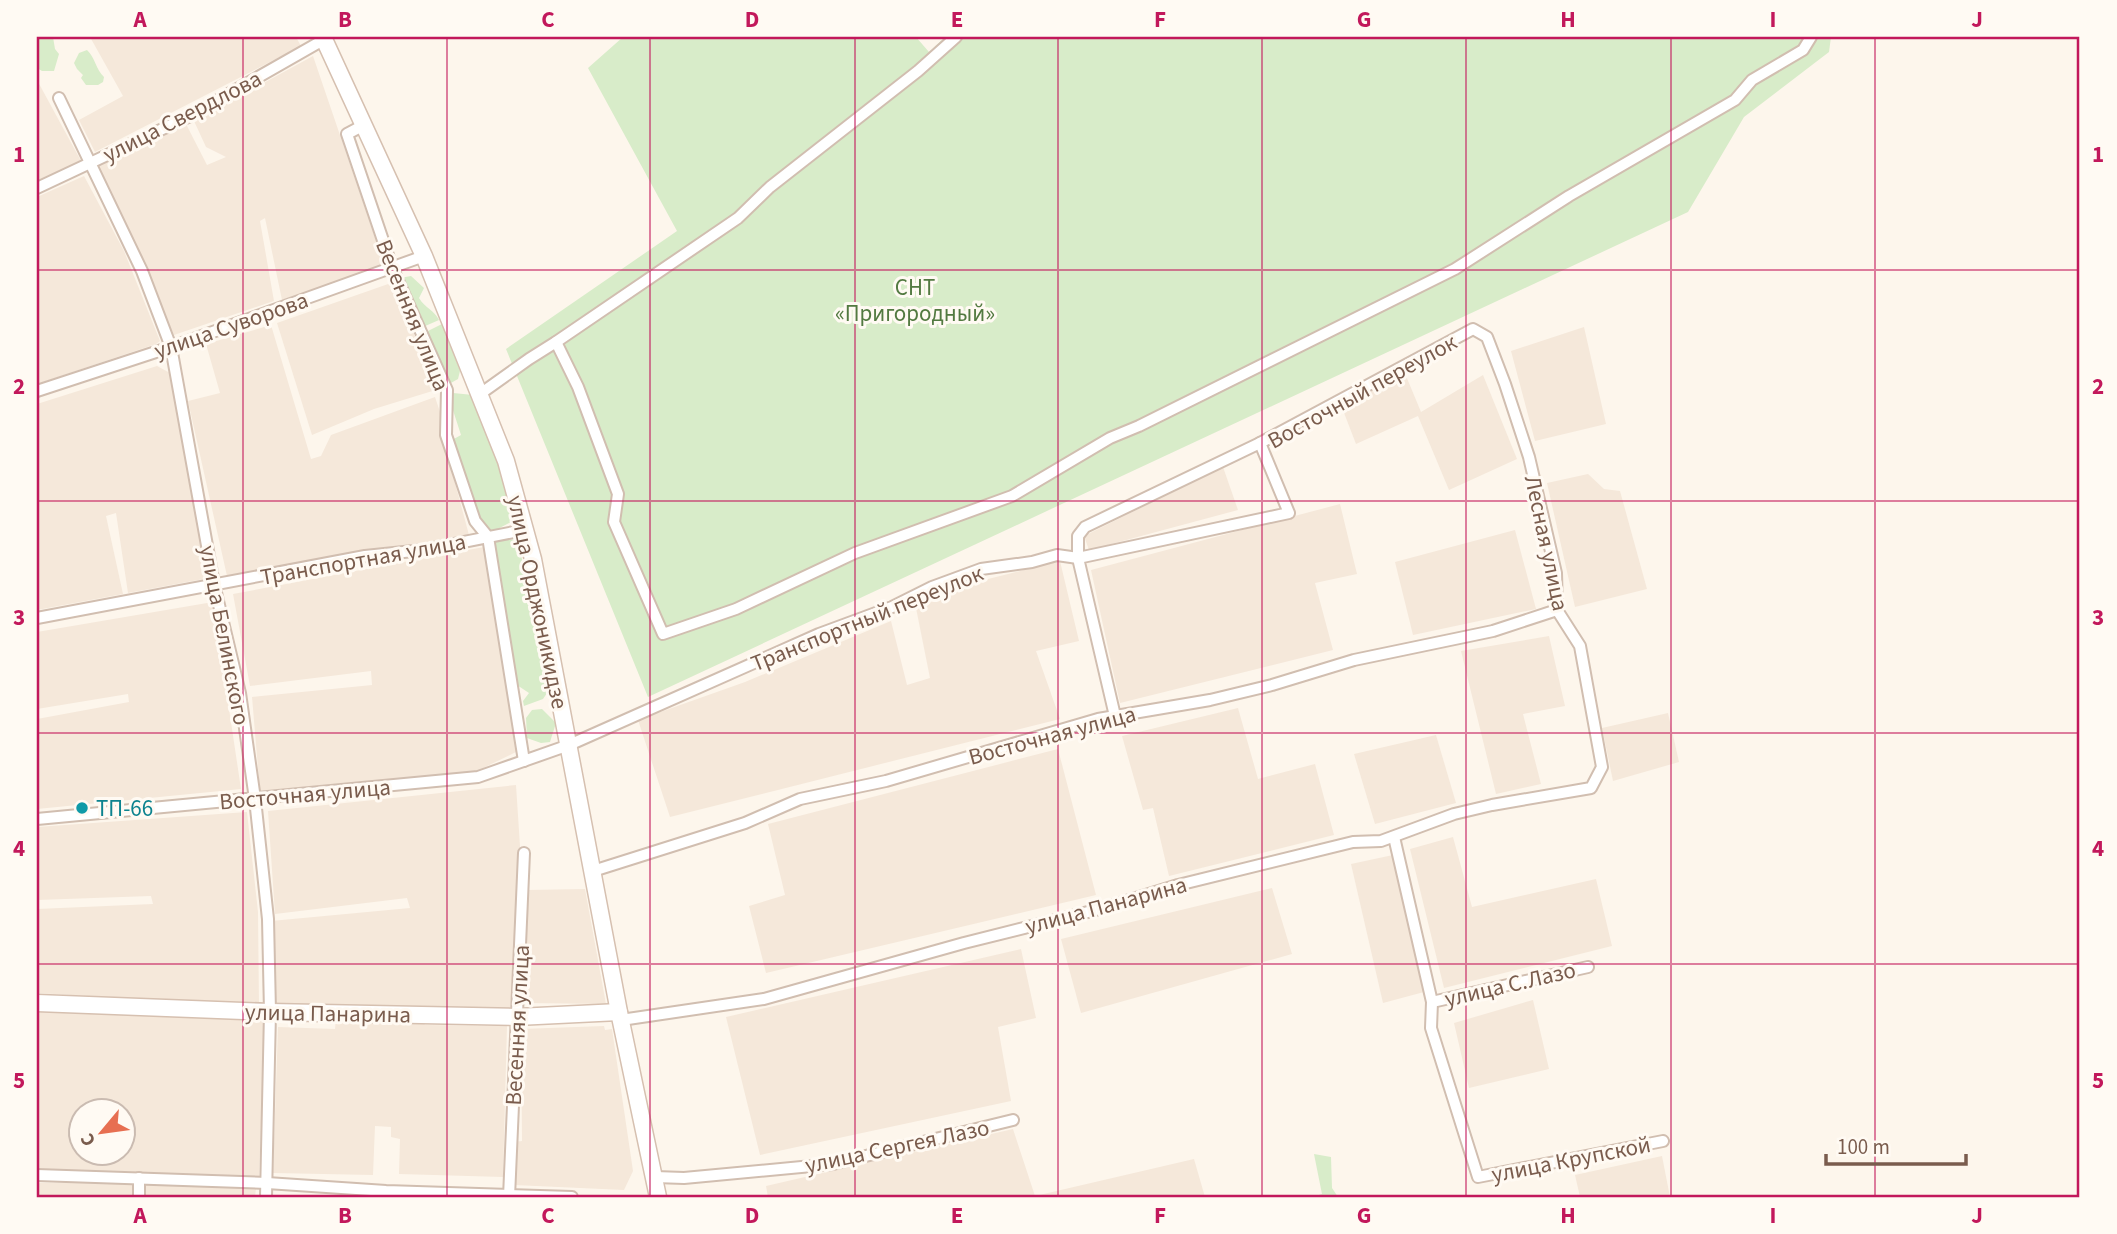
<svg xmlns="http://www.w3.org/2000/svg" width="2117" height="1234" font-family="'Source Sans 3',sans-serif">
<rect width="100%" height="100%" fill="#fdf6ec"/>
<g fill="#f5e8da" fill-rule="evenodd">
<polygon points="90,37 296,37 301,46 95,152 79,120 123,96"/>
<polygon points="313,56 385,267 282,300 265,218 260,221 274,301 174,335 98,169 100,164 186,124 207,165 226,157 206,147 194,121"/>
<polygon points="37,80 81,161 37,181"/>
<polygon points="84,176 124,251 160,341 156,344 37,384 37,197"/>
<polygon points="391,283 439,389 374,409 312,435 277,323"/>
<polygon points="271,325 311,459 321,456 331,435 435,397 440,412 443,438 469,535 227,576 188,401 220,393 206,344"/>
<polygon points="1584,327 1606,424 1535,441 1511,351"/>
<polygon points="157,366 170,373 209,578 128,593 116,513 106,516 123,594 37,610 37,404"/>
<polygon points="1404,371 1421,412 1483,375 1517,459 1449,490 1418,416 1356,444 1341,405"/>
<polygon points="1223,467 1238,510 1089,550 1084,536"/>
<polygon points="1588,474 1604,489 1620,491 1647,589 1575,607 1547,483"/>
<polygon points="1340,504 1357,574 1315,583 1333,650 1120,703 1091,570"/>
<polygon points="1515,530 1536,609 1413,635 1395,562"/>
<polygon points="484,547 518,751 475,772 260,792 252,697 372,685 371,671 250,686 233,594"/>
<polygon points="1060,561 1079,641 1036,651 1060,719 670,817 638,720 745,682 891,621 907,685 930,678 916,608 984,580"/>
<polygon points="213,602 241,789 37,809 37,719 129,702 128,694 37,709 37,632"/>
<polygon points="1549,636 1565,706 1523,714 1541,784 1496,794 1461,651"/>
<polygon points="1238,708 1258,779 1315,764 1334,835 1169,876 1153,808 1143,810 1122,736"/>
<polygon points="1668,713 1679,762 1613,781 1602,728"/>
<polygon points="1436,735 1456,803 1375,824 1354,754"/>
<polygon points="1058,749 1096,895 766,973 749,906 785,895 768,824"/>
<polygon points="516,785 520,846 510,1013 274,1008 271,921 410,908 407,898 275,914 268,811"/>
<polygon points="247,812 258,912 259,1006 37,993 37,909 153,904 151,896 37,900 37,827"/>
<polygon points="1453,837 1472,907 1596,879 1612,946 1444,988 1410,849"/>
<polygon points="1393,855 1424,992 1383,1003 1351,864"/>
<polygon points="1272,888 1292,954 1081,1013 1061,939"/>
<polygon points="585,889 606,1004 524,1003 527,890"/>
<polygon points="1021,949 1036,1018 998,1027 1011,1101 760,1155 726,1017"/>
<polygon points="1533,1000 1549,1069 1469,1088 1454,1023"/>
<path d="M37 1012 265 1018 259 1176 37 1169ZM80 1112H122V1154H80Z"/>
<polygon points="336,1018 423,1020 425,1025 507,1026 503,1177 399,1174 400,1139 391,1137 391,1127 375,1126 373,1175 273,1173 278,1027 335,1029"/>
<polygon points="604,1026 605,1030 612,1029 633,1171 624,1190 514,1185 514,1142 522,1141 521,1029"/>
<polygon points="1013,1129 1035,1196 1194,1159 1205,1197 768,1197 766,1186"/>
<polygon points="1662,1156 1670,1197 1580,1197 1575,1175"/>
<polygon points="134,1182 133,1197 37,1197 37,1183"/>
<polygon points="142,1182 256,1188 255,1197 142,1197"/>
</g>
<g fill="#d8ecc9">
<polygon points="37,37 53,37 55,49 59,54 54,71 42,71 37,68"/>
<polygon points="623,37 916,37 929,52 945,37 1831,37 1829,52 1744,117 1688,212 648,697 506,349 677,231 588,68"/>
<path d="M87 50C95 57 96 70 104 77L103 82 98 85H86L81 78 83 75 77 69 74 63 79 53Z"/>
<path d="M411 276 424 288 419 298C425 308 434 310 439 320L423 327 400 278Z"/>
<polygon points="442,324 460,371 458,379 449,384 426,332"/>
<polygon points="453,393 473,395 497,454 515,520 490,533 479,520 452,440 461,435 450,401"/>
<polygon points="505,539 518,540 549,690 543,699 524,706 523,701 529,693 514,683 492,542"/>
<polygon points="542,709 556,723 550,742 541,743 527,738 526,718 532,710"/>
<polygon points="1314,1154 1331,1157 1332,1188 1338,1197 1312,1197 1322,1194"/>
</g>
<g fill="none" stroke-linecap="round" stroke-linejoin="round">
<g stroke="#d1beb0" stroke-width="14">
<g id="street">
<polyline points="59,98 142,271 171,347 214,584 240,693 255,799 268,919 270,1012 266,1197"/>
<polyline points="364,125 347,134 392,267 447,390 446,435 475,521 488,537 524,761"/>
<polyline points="37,188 188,117 325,39"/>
<polyline points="556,342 578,387 618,494 614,522 663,634 736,609 855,553 1012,496 1110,438 1139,426 1455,269 1569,196 1735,100 1752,80 1803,50 1811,37"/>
<polyline points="37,391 171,347 424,256"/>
<polyline points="480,394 529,359 556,342 738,218 770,187 918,71 956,37"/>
<polyline points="37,618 365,556 423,550 524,530"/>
<polyline points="37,819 478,777 569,745 819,634 892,607 932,587 981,569 1032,562 1057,555 1078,558 1078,536 1085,527 1260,443"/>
<polyline points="1394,837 1432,1002 1431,1028 1478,1177 1663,1141"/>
<polyline points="593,871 745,823 800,799 886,781 1098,719 1210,700 1272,685 1354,660 1493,631 1557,610"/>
<polyline points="1432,1002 1588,967"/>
<polyline points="621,1020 764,999 964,943 1104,908 1178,885 1353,842 1381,841 1454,814 1492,805 1591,788 1602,767 1580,646 1557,610 1556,573 1529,457 1505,384 1487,337 1473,329 1260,443 1289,513 1078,558 1115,716"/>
<polyline points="37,1175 267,1183 386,1191 572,1197"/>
<polyline points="655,1177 684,1178 833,1164 1013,1120"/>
<polyline points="139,1197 139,1178"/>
<polyline points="509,1197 524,853"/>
</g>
</g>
<g stroke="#d6c0b0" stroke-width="19">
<g id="secondary">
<polyline points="323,37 424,256 506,461 533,559 619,1012 658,1197"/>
<polyline points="37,1003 270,1012 517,1017 619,1012"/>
</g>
</g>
<use href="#street" stroke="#fff" stroke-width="10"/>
<use href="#secondary" stroke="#fff" stroke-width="16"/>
</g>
<path fill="none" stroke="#c2185b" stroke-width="2" stroke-opacity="0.55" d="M243 37V1197M447 37V1197M650 37V1197M855 37V1197M1058 37V1197M1262 37V1197M1466 37V1197M1671 37V1197M1875 37V1197M37 270H2080M37 501H2080M37 733H2080M37 964H2080"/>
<circle fill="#0f9aa8" stroke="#fffaf3" stroke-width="2.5" cx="82" cy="808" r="7"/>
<g text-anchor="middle" stroke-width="6" stroke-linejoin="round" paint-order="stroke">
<g font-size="23" fill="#7a5c4d" stroke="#fffaf3">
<text transform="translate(182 116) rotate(-27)" y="8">улица Свердлова</text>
<text transform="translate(413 315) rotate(68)" y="8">Весенняя улица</text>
<text transform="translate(231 325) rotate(-19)" y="8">улица Суворова</text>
<text transform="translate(1362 391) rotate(-29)" y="8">Восточный переулок</text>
<text transform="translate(1547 543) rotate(78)" y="8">Лесная улица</text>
<text transform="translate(363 559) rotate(-10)" y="8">Транспортная улица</text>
<text transform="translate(538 602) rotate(78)" y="8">улица Орджоникидзе</text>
<text transform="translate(867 618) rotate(-22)" y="8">Транспортный переулок</text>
<text transform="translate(225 635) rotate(79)" y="8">улица Белинского</text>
<text transform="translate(1052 735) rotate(-15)" y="8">Восточная улица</text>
<text transform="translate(305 794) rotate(-5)" y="8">Восточная улица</text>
<text transform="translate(1106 905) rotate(-15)" y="8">улица Панарина</text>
<text transform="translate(1510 984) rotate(-13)" y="8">улица С.Лазо</text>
<text transform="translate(328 1013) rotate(1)" y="8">улица Панарина</text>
<text transform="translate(517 1025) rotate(-87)" y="8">Весенняя улица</text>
<text transform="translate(897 1146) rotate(-12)" y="8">улица Сергея Лазо</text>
<text transform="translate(1571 1159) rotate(-11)" y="8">улица Крупской</text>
</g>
<g font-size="23" fill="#537a41" stroke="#fffaf3">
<text x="915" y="295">СНТ<tspan x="915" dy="26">«Пригородный»</tspan></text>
</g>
<g font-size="23" fill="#0d838f" stroke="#fffaf3" text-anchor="start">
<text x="96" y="816">ТП-66</text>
</g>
</g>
<rect width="2117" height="1234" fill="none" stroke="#fffaf3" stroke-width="77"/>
<g transform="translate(102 1132) rotate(241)"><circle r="33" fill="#fffaf3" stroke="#cabbb1" stroke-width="2"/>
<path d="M0-5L12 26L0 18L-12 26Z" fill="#e76f51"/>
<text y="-10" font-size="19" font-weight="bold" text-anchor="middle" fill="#7a5c4d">С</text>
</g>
<path d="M1826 1154v10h140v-10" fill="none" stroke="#7a5c4d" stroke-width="3.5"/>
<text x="1837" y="1154" font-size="21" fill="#7a5c4d" stroke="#fffaf3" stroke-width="5" paint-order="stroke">100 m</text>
<rect x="38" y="38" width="2040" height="1158" fill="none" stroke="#c2185b" stroke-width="2.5"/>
<g font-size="23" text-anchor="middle" font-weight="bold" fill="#c2185b">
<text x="140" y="27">A</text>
<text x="345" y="27">B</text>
<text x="548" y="27">C</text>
<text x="752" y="27">D</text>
<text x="957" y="27">E</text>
<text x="1160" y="27">F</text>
<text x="1364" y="27">G</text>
<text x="1568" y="27">H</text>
<text x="1773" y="27">I</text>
<text x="1977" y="27">J</text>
<text x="19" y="162">1</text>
<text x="2098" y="162">1</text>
<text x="19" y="394">2</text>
<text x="2098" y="394">2</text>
<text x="19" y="625">3</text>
<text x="2098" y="625">3</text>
<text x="19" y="856">4</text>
<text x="2098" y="856">4</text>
<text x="19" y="1088">5</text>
<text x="2098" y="1088">5</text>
<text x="140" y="1223">A</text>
<text x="345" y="1223">B</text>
<text x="548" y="1223">C</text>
<text x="752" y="1223">D</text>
<text x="957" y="1223">E</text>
<text x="1160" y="1223">F</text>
<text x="1364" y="1223">G</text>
<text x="1568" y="1223">H</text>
<text x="1773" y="1223">I</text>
<text x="1977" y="1223">J</text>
</g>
</svg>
